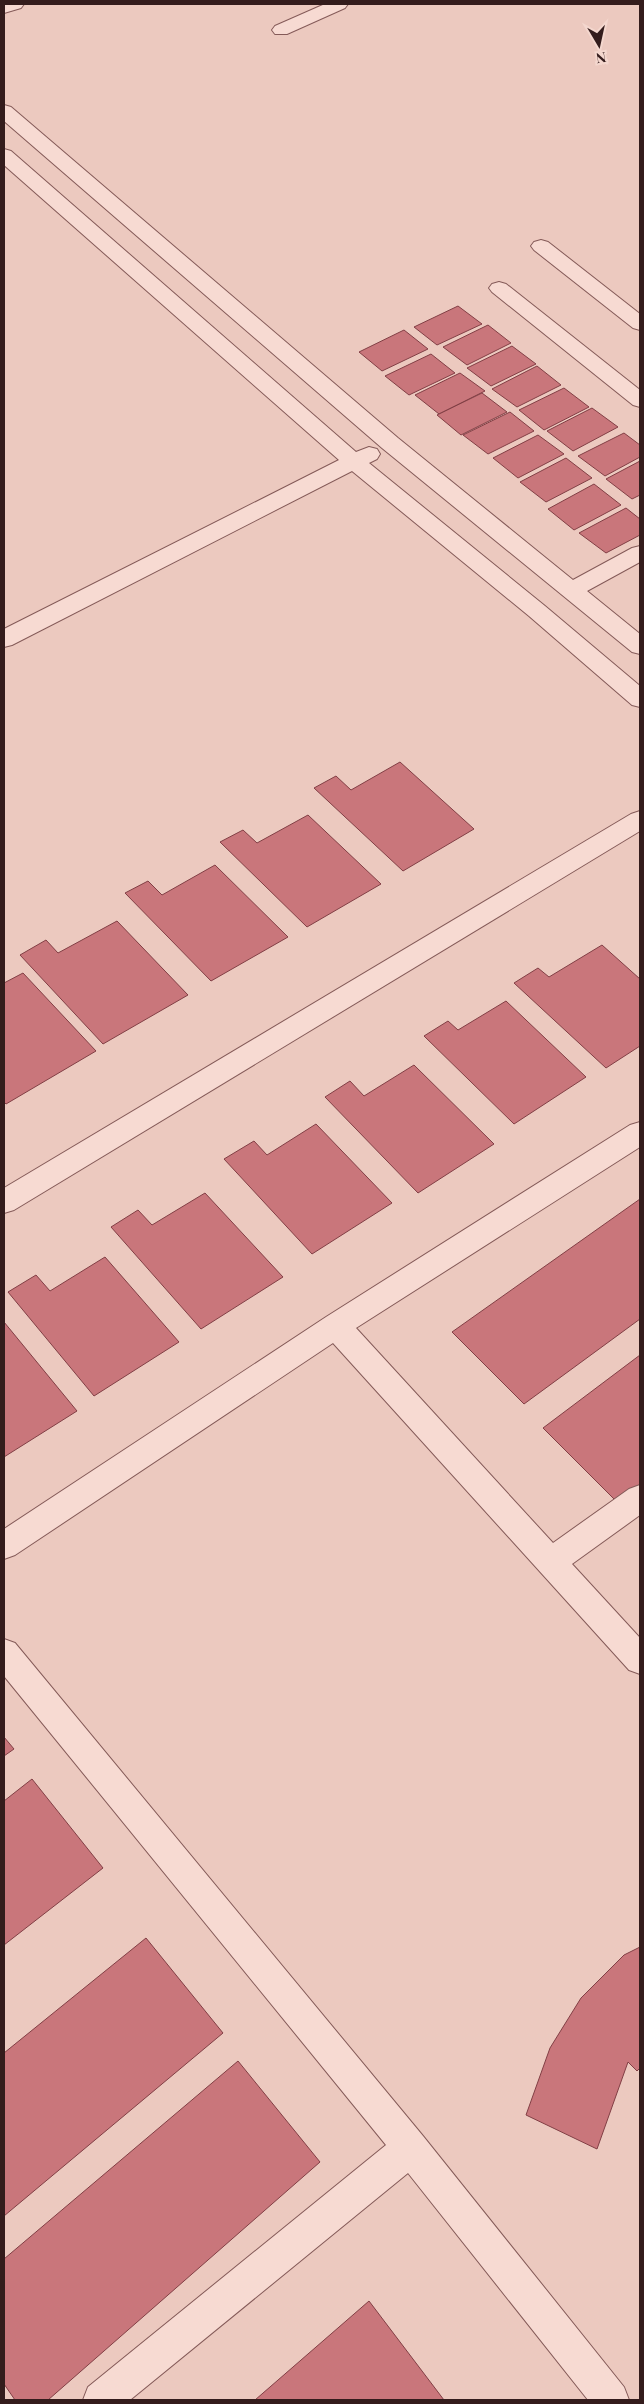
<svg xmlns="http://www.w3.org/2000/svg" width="644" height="2404" font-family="'Playfair Display',serif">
<rect width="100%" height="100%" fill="#ecc9bf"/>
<g fill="#c9767b" stroke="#823f45">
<polygon points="458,306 482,324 437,345 414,327"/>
<polygon points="488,325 511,343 467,365 443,347"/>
<polygon points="404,330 428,349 382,371 359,352"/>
<polygon points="512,346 536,364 491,386 467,368"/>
<polygon points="431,354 455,373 409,395 385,376"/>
<polygon points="537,366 561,385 517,407 492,389"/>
<polygon points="460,373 485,391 439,414 415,395"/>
<polygon points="564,388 589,407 544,430 519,410"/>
<polygon points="482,393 507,412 461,435 437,415"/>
<polygon points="592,408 618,427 573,451 547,431"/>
<polygon points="510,412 534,431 488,454 463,435"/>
<polygon points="624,433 640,445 640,457 605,476 578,456"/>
<polygon points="538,435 564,454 518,478 493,458"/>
<polygon points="566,458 592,478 546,502 520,482"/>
<polygon points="640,461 640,495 632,499 606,479"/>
<polygon points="594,484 621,505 574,530 548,509"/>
<polygon points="626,508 640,519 640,535 606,553 579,533"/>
<polygon points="400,762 474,829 403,871 314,788 336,776 351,790"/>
<polygon points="308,815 381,884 307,927 220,842 243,830 257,843"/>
<polygon points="215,865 288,937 211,981 125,893 148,881 162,895"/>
<polygon points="117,921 188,995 103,1044 20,955 46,940 58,953"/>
<polygon points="602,945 640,979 640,1046 606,1068 514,983 538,968 549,977"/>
<polygon points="23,973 96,1051 6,1104 4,1102 4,983"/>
<polygon points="506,1001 586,1077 514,1124 424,1036 448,1021 458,1030"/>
<polygon points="414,1065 494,1144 418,1193 325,1097 350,1081 364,1096"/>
<polygon points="316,1124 392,1203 312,1254 224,1159 254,1141 267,1155"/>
<polygon points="205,1193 283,1277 201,1329 111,1227 138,1210 152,1225"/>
<polygon points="640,1199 640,1319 524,1404 452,1332"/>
<polygon points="105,1257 179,1342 94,1396 8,1292 36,1275 50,1291"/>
<polygon points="4,1322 77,1411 4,1457"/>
<polygon points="640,1355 640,1489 620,1505 543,1428"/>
<polygon points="4,1737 14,1749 4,1756"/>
<polygon points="32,1779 103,1868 4,1945 4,1801"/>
<polygon points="146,1938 223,2033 4,2216 4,2053"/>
<polygon points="640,1947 640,2068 637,2071 628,2062 597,2149 526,2115 550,2048 581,1998 624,1955"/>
<polygon points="238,2061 320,2162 48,2400 15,2400 4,2384 4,2259"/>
<polygon points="369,2301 444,2400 255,2400"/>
</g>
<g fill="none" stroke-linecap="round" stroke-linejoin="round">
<g stroke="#845a58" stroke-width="2">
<g id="minor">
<polygon points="4,4 24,4 21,8 4,13"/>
<polygon points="325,4 348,4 345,8 287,34 275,34 272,30 275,26"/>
<polygon points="4,105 11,107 398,438 573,580 632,548 640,546 640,562 587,591 640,634 640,654 632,652 382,448 4,121"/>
<polygon points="4,149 11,151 356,452 369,447 377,449 380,454 377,459 369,463 545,606 640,686 640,707 632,705 529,616 352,471 12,645 4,647 4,629 339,460 4,165"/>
<polygon points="541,240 548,242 640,314 640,330 633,328 534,250 531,246 534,242"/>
<polygon points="499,282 506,284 640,390 640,407 633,405 492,292 489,288 492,284"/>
<polygon points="640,811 640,831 14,1210 4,1213 4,1188 631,814"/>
<polygon points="640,1122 640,1147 356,1328 553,1543 629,1489 640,1485 640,1515 572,1564 640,1638 640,1674 629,1670 333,1343 15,1555 4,1559 4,1529 326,1317 630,1125"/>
<polygon points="4,1639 15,1643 423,2136 624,2387 629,2400 588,2400 408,2173 130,2400 83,2400 88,2387 386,2145 4,1676"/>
</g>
</g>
<use href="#minor" fill="#f7dad2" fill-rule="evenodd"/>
</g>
<rect width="644" height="2404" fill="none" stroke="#341c1c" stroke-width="10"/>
<g transform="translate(599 45) rotate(171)" stroke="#f4d7ce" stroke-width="4" paint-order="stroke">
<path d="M0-4L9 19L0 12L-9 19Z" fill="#341c1c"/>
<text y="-8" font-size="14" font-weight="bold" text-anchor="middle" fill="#341c1c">N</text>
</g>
</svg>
